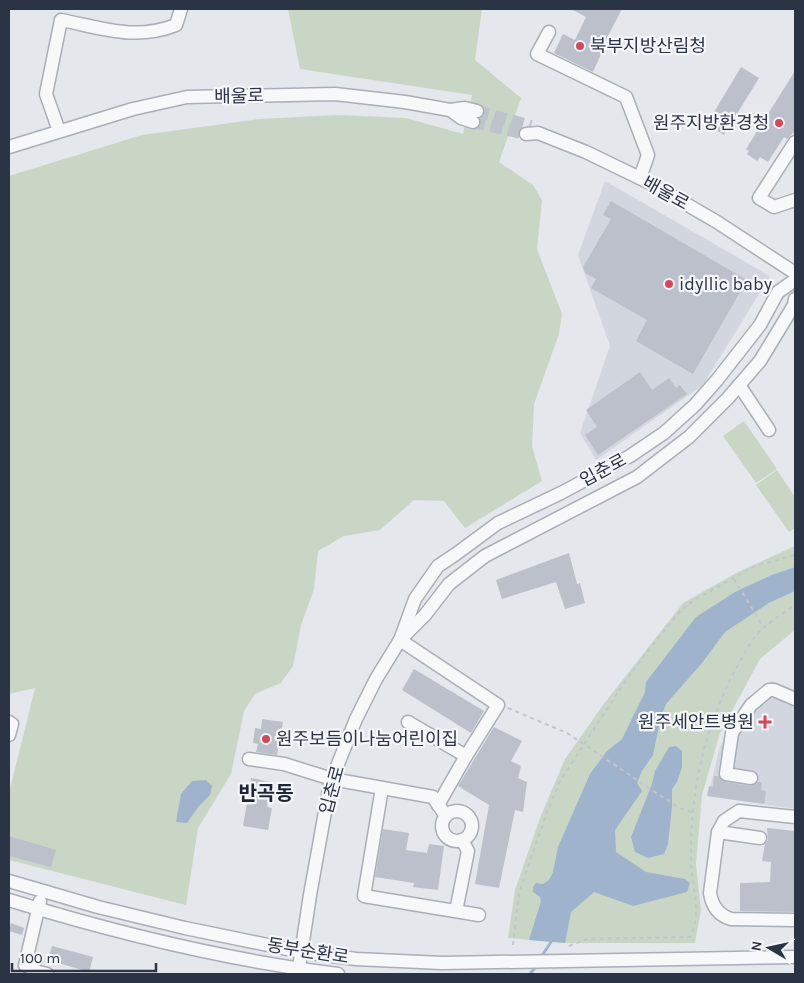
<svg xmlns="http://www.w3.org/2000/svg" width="804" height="983" font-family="Karla,'Noto Sans KR',sans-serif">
<rect width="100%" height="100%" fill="#e4e7ec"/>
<g fill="#d2d6de">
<polygon points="605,181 770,276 703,385 596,460 580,433 610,346 578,255"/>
<polygon points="772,681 795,690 795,809 708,796 720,746 750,698"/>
</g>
<g fill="#c9d6c5">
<polygon points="288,9 482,9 475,60 521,98 499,162 533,185 542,200 537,249 562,314 559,334 534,404 532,446 542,481 465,528 444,501 414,500 380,530 344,536 318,551 314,589 301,625 293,666 281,683 255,694 244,711 231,774 198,828 186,905 9,860 9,793 35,688 9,694 9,176 142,135 259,119 338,115 406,118 463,134 472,95 300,69"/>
<polygon points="744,421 777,469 756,483 723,436"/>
<polygon points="777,470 795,497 795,528 789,532 756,485"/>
<polygon points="795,546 795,567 774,574 769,603 795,591 795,630 760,659 720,733 702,795 696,864 701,910 695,943 565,943 508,938 515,890 540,818 565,759 603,705 683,603 738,572"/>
</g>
<g fill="#9fb4cc">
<polygon points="795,567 795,591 769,603 725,632 702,663 666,704 661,717 653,755 642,771 637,783 642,791 615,830 616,852 646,872 685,879 690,883 687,892 633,906 594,892 571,912 565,943 529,940 541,901 540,897 533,892 533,887 536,883 543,884 549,880 553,872 558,847 590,774 607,751 622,739 645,692 646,682 696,617 735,592 774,574"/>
<polygon points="676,746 682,751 682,767 677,782 672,789 672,807 668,844 664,854 648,858 635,852 631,837 652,784 655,771 669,747"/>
<polygon points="206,780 212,786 210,795 199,806 187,823 176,822 181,794 192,781"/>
</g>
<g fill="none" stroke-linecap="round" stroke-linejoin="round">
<g stroke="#9fb4cc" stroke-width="3">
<polyline points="541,957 553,939"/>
<polyline points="530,974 537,965"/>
</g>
</g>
<g fill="#bbc0ca">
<polygon points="571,9 622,9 600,51 602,52 593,72 554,53 563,34 575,40 586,17"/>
<polygon points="741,67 759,78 724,135 707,124"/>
<polygon points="795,71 795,131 787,139 784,137 768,162 760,157 757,161 747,154 749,151 746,149"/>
<polygon points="611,201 747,280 693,374 636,341 647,320 591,288 596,279 585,273 583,267 611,219 603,215"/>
<polygon points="640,372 652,390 669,378 676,388 680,385 687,394 598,455 585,435 597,427 586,410"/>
<polygon points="569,553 577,584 580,583 585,603 565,609 556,582 502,599 496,580"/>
<polygon points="414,669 484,711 471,733 402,690"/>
<polygon points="262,719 283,722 277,755 256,752 258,744 253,743 255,728 261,729"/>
<polygon points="494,727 522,741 511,761 521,766 518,778 527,782 523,812 515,810 499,888 475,884 489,805 458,786"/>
<polygon points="714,776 718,776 725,782 750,786 754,785 758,782 762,782 761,790 766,791 764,804 707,796 709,786 713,787"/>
<polygon points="251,778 271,782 267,807 272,808 268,830 243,826"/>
<polygon points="767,828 795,831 795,912 740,911 740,883 770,882 771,862 762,861 765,844 768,840"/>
<polygon points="383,829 409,833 406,850 427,853 429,844 444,846 438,890 413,887 414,883 375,877"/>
<polygon points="9,836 56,850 51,867 9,856"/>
<polygon points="11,923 24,928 22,935 9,931"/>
<polygon points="52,946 93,957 89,972 48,960"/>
</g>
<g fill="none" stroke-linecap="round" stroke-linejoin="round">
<g stroke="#bfc3cb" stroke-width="12" stroke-dasharray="12 6" stroke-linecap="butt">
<polyline points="477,111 531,126"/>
<polyline points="473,122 526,134"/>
</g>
<g stroke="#a9aeb7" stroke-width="15">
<g id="minor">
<polyline points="549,32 537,54 626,97 648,155 640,178"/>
<polyline points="450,110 465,108 477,111"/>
<path d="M59 131 46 94 61 20C102 28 135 41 176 25L181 9"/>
<polyline points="526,134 538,133 586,152 650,183 717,222 795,273"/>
<polyline points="795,142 759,198 774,207 795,200"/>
<polyline points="9,147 133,109 187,97 335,94 405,102 450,110 461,118 473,122"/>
<polyline points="739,385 769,430"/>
<polyline points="404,636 425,615 449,584 485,556 637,477 689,437 728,398 760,361 794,305 795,299"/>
<polyline points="400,640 498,705 466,756"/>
<polyline points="9,722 12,724 9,735"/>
<polyline points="408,722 466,756 438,805"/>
<polyline points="249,759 284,764 332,779 433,797 446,816"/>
<polyline points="751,778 726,774 732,733 751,705 769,690 774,690 795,699"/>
<polyline points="382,788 364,896 479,915"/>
<circle cx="457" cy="826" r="15"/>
<path d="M795 817 739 811 724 821 718 832 710 893C712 906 718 915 731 919L795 920"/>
<polyline points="718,832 760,838"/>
<polyline points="9,881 98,907 185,928 302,952 356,959 442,963 795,957"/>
<path d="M9 900C116 933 226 960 338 974"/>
<polyline points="40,901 25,965 39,972 47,974"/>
<polyline points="456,911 468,851 462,840"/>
<polyline points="298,974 310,895 330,784 356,719 376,679 400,640 415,599 438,566 456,554 498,523 561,493 630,456 664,433 695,405 717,380 760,325 778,292 795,280"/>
</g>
</g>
<g stroke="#c2c5cb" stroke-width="2" stroke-dasharray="4 4" stroke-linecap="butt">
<polyline points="734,579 764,628"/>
<polyline points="508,708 567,733 679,808 692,812"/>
<polyline points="513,945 519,893 547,812 560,781 624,683 651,647 682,609 696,599 755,566 795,555"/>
<path d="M569 946 587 939 690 937C703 915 691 883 691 858 690 791 705 724 738 665 743 656 748 646 754 638 764 625 781 615 795 605"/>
</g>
<use href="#minor" stroke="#f7f8fa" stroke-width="12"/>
</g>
<g fill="#d1495b" stroke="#f4f6f9" stroke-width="2">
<circle cx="580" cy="46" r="5"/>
<circle cx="779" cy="123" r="5"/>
<circle cx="669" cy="284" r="5"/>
<path d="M762.5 714.5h5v5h5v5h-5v5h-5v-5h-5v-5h5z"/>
<circle cx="266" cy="739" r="5"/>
</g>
<g text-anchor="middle" stroke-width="4.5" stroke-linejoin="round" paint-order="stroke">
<g font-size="18" fill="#2b3445" stroke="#f4f6f9" text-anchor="start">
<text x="590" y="52">북부지방산림청</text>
<text x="769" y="129" text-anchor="end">원주지방환경청</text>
<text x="679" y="290">idyllic baby</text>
<text x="754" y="728" text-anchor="end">원주세안트병원</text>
<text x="276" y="745">원주보듬이나눔어린이집</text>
</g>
<g font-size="18" fill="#2b3445" stroke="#f4f6f9">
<text transform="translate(239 96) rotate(-1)" y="6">배울로</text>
<text transform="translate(666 193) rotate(29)" y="6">배울로</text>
<text transform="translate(603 470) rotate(-28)" y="6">입춘로</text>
<text transform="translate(332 790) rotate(-75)" y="6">입춘로</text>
<text transform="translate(308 951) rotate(9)" y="6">동부순환로</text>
</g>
<g font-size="20" font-weight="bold" fill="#1d2536" stroke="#f4f6f9">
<text x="266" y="800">반곡동</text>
</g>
</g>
<rect width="804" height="983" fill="none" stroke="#2b3445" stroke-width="20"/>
<g transform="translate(769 948) rotate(279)" stroke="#f4f6f9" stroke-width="4" paint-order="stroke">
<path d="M0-4L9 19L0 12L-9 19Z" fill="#2b3445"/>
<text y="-8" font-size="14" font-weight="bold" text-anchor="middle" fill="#2b3445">N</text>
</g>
<path d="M12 963v8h144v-8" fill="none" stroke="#2b3445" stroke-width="2.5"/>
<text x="20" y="963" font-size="15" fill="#2b3445" stroke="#f4f6f9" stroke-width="4" paint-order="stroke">100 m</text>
</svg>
